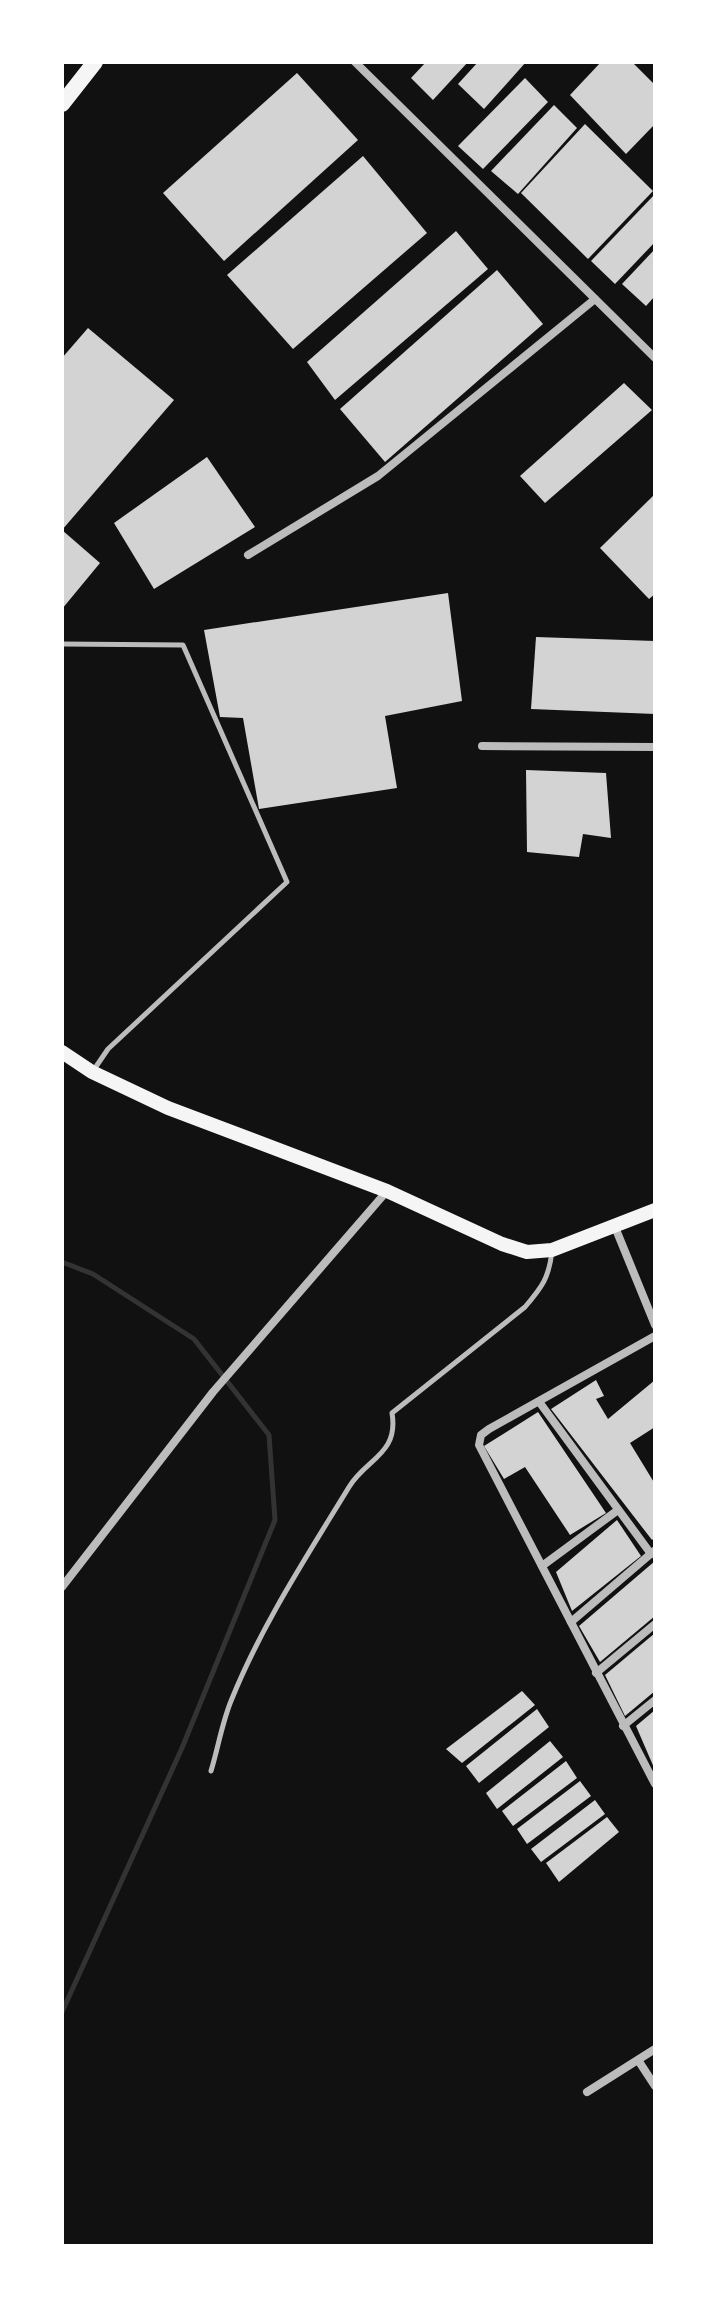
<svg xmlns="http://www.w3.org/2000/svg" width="717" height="2308" font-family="'IBM Plex Sans',sans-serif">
<rect width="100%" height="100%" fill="#111"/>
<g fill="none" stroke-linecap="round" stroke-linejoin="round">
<polyline stroke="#333" stroke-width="5" points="62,1262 93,1274 194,1339 269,1435 275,1520 182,1748 62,2012"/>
</g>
<g fill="#d3d3d3">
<polygon points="426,62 468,62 433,100 411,78"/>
<polygon points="478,62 526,62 484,109 458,84"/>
<polygon points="601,62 632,62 655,85 655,124 626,154 570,95"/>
<polygon points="297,73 358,140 224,261 163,193"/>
<polygon points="525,78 548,102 483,169 458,146"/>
<polygon points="554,105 577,128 518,194 491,171"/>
<polygon points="585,124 653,191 588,259 521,193"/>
<polygon points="363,156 427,233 293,349 227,275"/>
<polygon points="655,194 655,242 615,284 591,261"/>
<polygon points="456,231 488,269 335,400 307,362"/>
<polygon points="655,249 655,296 646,306 622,284"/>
<polygon points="497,270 543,324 385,462 340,409"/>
<polygon points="88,328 174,400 62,530 62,358"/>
<polygon points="624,383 652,410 545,503 520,476"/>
<polygon points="207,457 255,527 154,589 114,523"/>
<polygon points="655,494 655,594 649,599 600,548"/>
<polygon points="62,530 100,563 62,609"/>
<polygon points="448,593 462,701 385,716 397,788 259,809 243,718 220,717 204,630"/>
<polygon points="536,637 655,641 655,714 531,709"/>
<polygon points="526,770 606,773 611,838 583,834 579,857 527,852"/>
<polygon points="596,1380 604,1396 596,1399 608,1419 655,1380 655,1427 630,1443 655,1484 655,1537 652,1540 551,1409"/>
<polygon points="538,1412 606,1513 570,1535 525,1467 504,1479 484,1446"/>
<polygon points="617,1520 641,1556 572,1611 556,1572"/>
<polygon points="655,1561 655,1616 600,1662 579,1626"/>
<polygon points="655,1633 655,1691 625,1716 605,1675"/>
<polygon points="522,1691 535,1705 462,1763 446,1749"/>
<polygon points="537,1709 549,1727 479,1783 466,1766"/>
<polygon points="655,1710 655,1770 636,1726"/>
<polygon points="550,1741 563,1757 497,1809 486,1793"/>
<polygon points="566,1761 577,1778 513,1826 502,1811"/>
<polygon points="580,1781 591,1796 527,1844 517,1829"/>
<polygon points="595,1800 605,1814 541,1862 531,1849"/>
<polygon points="607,1817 619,1832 559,1882 546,1863"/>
</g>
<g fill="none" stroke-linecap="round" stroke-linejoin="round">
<g stroke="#bcbcbc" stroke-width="5">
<polyline points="62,644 183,645 287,882 108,1049 93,1071"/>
<path d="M211 1771C218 1748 222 1723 231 1701 261 1626 307 1556 349 1487 366 1459 399 1454 392 1413L525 1307C542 1287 549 1278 552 1251"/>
</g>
<g stroke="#bcbcbc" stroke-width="8">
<polyline points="355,62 655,358"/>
<polyline points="248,555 378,476 595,299"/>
<polyline points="482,746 655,747"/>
<polyline points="615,1227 655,1325"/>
<polyline points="655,1336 489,1429 481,1435 479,1445 655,1784"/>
<polyline points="540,1403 651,1554"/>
<polyline points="542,1566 618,1510"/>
<polyline points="62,1587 213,1392 387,1191"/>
<polyline points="571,1622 654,1551"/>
<polyline points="596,1673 655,1624"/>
<polyline points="623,1726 655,1700"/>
<polyline points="638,2060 655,2086"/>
<polyline points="587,2092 655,2049"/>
</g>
<polyline stroke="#f5f5f5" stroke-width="14" points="62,1052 92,1072 168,1108 387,1191 502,1244 527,1252 552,1250 655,1210"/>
<polyline stroke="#f5f5f5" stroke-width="16" points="62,104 95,62"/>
</g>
<rect width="717" height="2308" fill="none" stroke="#ffffff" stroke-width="128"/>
</svg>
